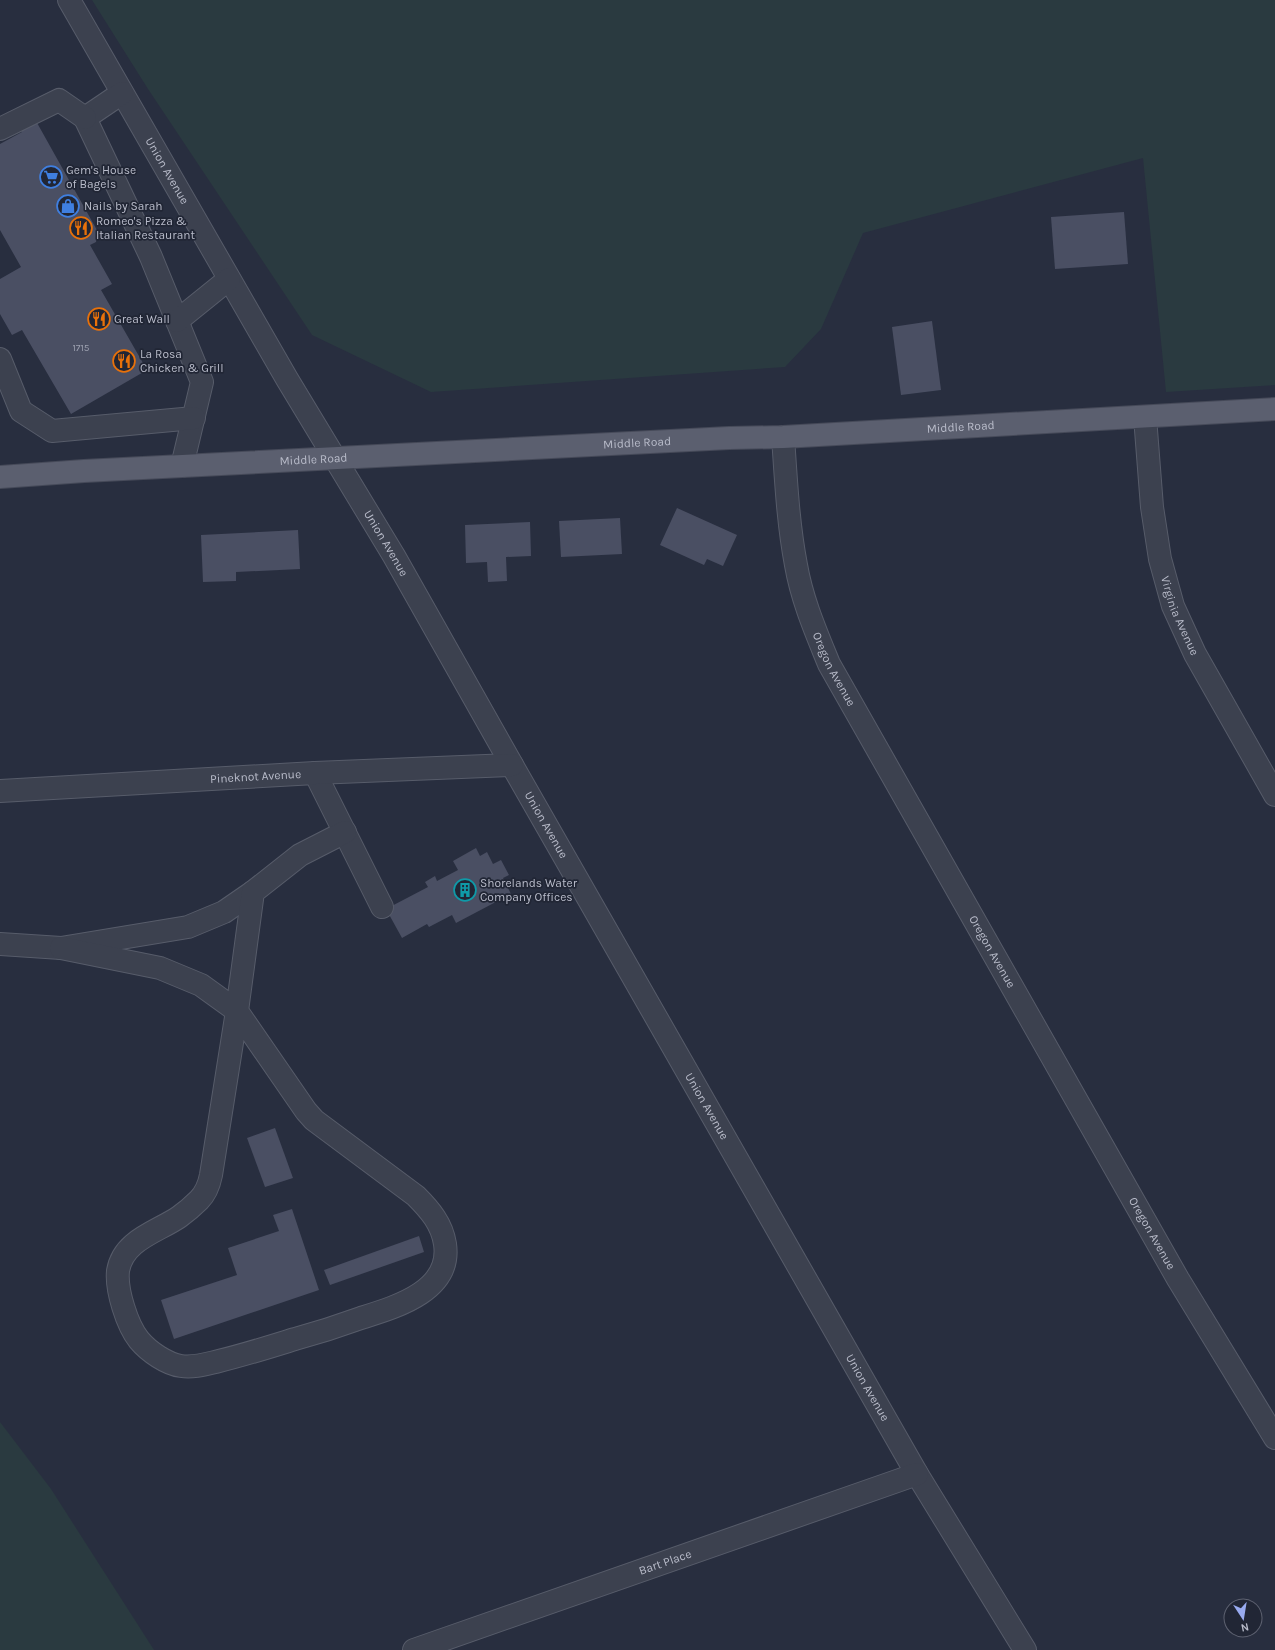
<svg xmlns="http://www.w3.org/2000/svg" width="1275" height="1650" font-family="Karla,sans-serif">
<rect width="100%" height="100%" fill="#282e3f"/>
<g fill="#2a3a40">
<polygon points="92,0 1275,0 1275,385 1166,392 1143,158 863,233 821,329 785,367 431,392 312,335 148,89"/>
<polygon points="0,1422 51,1489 154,1650 0,1650"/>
</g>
<g fill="#4a4f63">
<polygon points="36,121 98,232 96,242 90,245 112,284 101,290 147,370 71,414 22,330 12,335 0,314 0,279 21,267 0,230 0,144 22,132 21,130"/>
<polygon points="1124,212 1128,264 1055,269 1051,217"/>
<polygon points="932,321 941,390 901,395 892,327"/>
<polygon points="677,508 737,535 723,566 707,559 704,565 660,545"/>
<polygon points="620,518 622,554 561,557 559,521"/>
<polygon points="530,522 531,556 506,557 507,581 488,582 487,562 466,563 465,525"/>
<polygon points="298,530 300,569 236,572 236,581 203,582 201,535"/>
<polygon points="476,848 480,856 487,852 493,864 501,860 509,875 503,878 511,894 456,923 452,915 429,927 427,924 402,938 386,909 428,887 425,882 435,876 437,881 458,870 453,861"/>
<polygon points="275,1128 293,1178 265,1187 247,1138"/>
<polygon points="292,1209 319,1290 174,1339 161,1300 237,1275 228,1248 279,1231 273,1215"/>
<polygon points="419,1236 424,1252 330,1285 324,1270"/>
</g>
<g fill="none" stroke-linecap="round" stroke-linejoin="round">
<g stroke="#575c6a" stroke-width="24">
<g id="minor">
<path id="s1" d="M69 0 287 379 394 556 512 765 917 1474 1025 1650"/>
<polyline points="122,93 85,118 151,257 202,382 182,466"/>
<polyline points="0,129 59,100 85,118"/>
<polyline points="177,321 229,279"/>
<polyline points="0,359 21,411 52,431 194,418"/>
<path id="s2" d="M1145 417 1152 507 1160 559 1173 606 1195 654 1275 795"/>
<path id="s3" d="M783 437C786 480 788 523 796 565 802 600 816 632 829 664L1178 1279 1275 1438"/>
<polyline points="315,773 382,907"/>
<path id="s4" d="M0 791 315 773 512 765"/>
<polyline points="0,944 61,948 188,927 224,912 253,892"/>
<path d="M61 948 160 968 201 985 237 1011 306 1111 314 1120 416 1196C430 1210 442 1224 445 1244 452 1291 396 1307 361 1318 339 1326 317 1333 295 1339 269 1347 244 1355 219 1361 206 1364 194 1368 181 1366 167 1364 149 1352 139 1340 127 1325 116 1290 118 1271 123 1240 157 1232 179 1217 186 1212 193 1206 199 1200 206 1193 209 1185 211 1175L237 1011 253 892 300 855 345 832"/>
<path id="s5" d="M414 1650 917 1474"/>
</g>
</g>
<g stroke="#464a59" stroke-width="24">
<g id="major">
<path id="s6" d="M0 477 84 471 729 438 783 437 1275 409"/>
</g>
</g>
<use href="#minor" stroke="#3c414f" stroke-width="22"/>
<use href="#major" stroke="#5b5f6f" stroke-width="22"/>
</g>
<defs>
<g id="supermarket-ring" transform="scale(1.15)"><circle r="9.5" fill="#212635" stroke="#3f7fe0" stroke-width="1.5"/><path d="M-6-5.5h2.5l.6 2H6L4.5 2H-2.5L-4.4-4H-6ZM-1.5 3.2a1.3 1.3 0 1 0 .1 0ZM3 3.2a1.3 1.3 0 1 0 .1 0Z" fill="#3f7fe0"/></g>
<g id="shop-ring" transform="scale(1.15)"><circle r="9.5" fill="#212635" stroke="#3f7fe0" stroke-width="1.5"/><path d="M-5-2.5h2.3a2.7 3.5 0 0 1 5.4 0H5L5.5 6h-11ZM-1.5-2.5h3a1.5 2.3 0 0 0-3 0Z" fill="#3f7fe0"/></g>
<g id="restaurant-ring" transform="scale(1.15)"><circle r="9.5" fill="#212635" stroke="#e8710a" stroke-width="1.5"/><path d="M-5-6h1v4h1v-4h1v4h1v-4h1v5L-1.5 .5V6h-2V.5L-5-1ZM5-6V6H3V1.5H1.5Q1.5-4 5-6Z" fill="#e8710a"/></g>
<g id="building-ring" transform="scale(1.15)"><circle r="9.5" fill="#212635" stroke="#0f9aa8" stroke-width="1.5"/><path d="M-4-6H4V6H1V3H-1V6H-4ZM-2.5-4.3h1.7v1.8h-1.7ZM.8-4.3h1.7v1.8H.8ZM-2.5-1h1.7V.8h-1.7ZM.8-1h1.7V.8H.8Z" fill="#0f9aa8"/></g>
</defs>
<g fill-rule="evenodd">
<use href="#supermarket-ring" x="51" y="177"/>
<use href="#shop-ring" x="68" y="206"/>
<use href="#restaurant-ring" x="81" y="228"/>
<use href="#restaurant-ring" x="99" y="319"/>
<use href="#restaurant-ring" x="124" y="361"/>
<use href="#building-ring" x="465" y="890"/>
</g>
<g text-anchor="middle" stroke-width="3.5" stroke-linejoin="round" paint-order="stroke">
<g font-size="10" fill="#9da1b0">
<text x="81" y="351">1715</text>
</g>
<g font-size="12" fill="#b9bcca" stroke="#212635" text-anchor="start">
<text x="66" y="174">Gem's House<tspan x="66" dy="14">of Bagels</tspan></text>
<text x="84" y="210">Nails by Sarah</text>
<text x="96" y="225">Romeo's Pizza &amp;<tspan x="96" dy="14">Italian Restaurant</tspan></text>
<text x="114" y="323">Great Wall</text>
<text x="140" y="358">La Rosa<tspan x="140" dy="14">Chicken &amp; Grill</tspan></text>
<text x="480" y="887">Shorelands Water<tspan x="480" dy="14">Company Offices</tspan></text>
</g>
<g font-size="12" fill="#b9bcca" stroke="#212635">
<text dy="4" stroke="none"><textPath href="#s1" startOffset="197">Union Avenue</textPath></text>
<text dy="4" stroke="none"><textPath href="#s6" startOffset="962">Middle Road</textPath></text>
<text dy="4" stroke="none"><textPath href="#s6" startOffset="638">Middle Road</textPath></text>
<text dy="4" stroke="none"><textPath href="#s6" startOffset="314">Middle Road</textPath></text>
<text dy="4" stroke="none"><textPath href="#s1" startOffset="629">Union Avenue</textPath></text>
<text dy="4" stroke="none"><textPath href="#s2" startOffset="203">Virginia Avenue</textPath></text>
<text dy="4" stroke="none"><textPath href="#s3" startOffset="240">Oregon Avenue</textPath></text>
<text dy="4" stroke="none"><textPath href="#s4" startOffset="256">Pineknot Avenue</textPath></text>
<text dy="4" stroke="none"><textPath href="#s1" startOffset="953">Union Avenue</textPath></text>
<text dy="4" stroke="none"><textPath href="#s3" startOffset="564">Oregon Avenue</textPath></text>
<text dy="4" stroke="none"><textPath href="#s1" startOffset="1277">Union Avenue</textPath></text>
<text dy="4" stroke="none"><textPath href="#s3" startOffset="888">Oregon Avenue</textPath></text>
<text dy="4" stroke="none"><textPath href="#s1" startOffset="1601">Union Avenue</textPath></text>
<text dy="4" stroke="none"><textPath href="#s5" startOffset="266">Bart Place</textPath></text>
</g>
</g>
<g transform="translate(1243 1618) rotate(168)"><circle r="19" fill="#212635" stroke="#5e6271"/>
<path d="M0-3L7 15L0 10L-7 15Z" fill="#98aaef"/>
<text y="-6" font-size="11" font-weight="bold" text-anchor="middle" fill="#b9bcca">N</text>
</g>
</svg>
